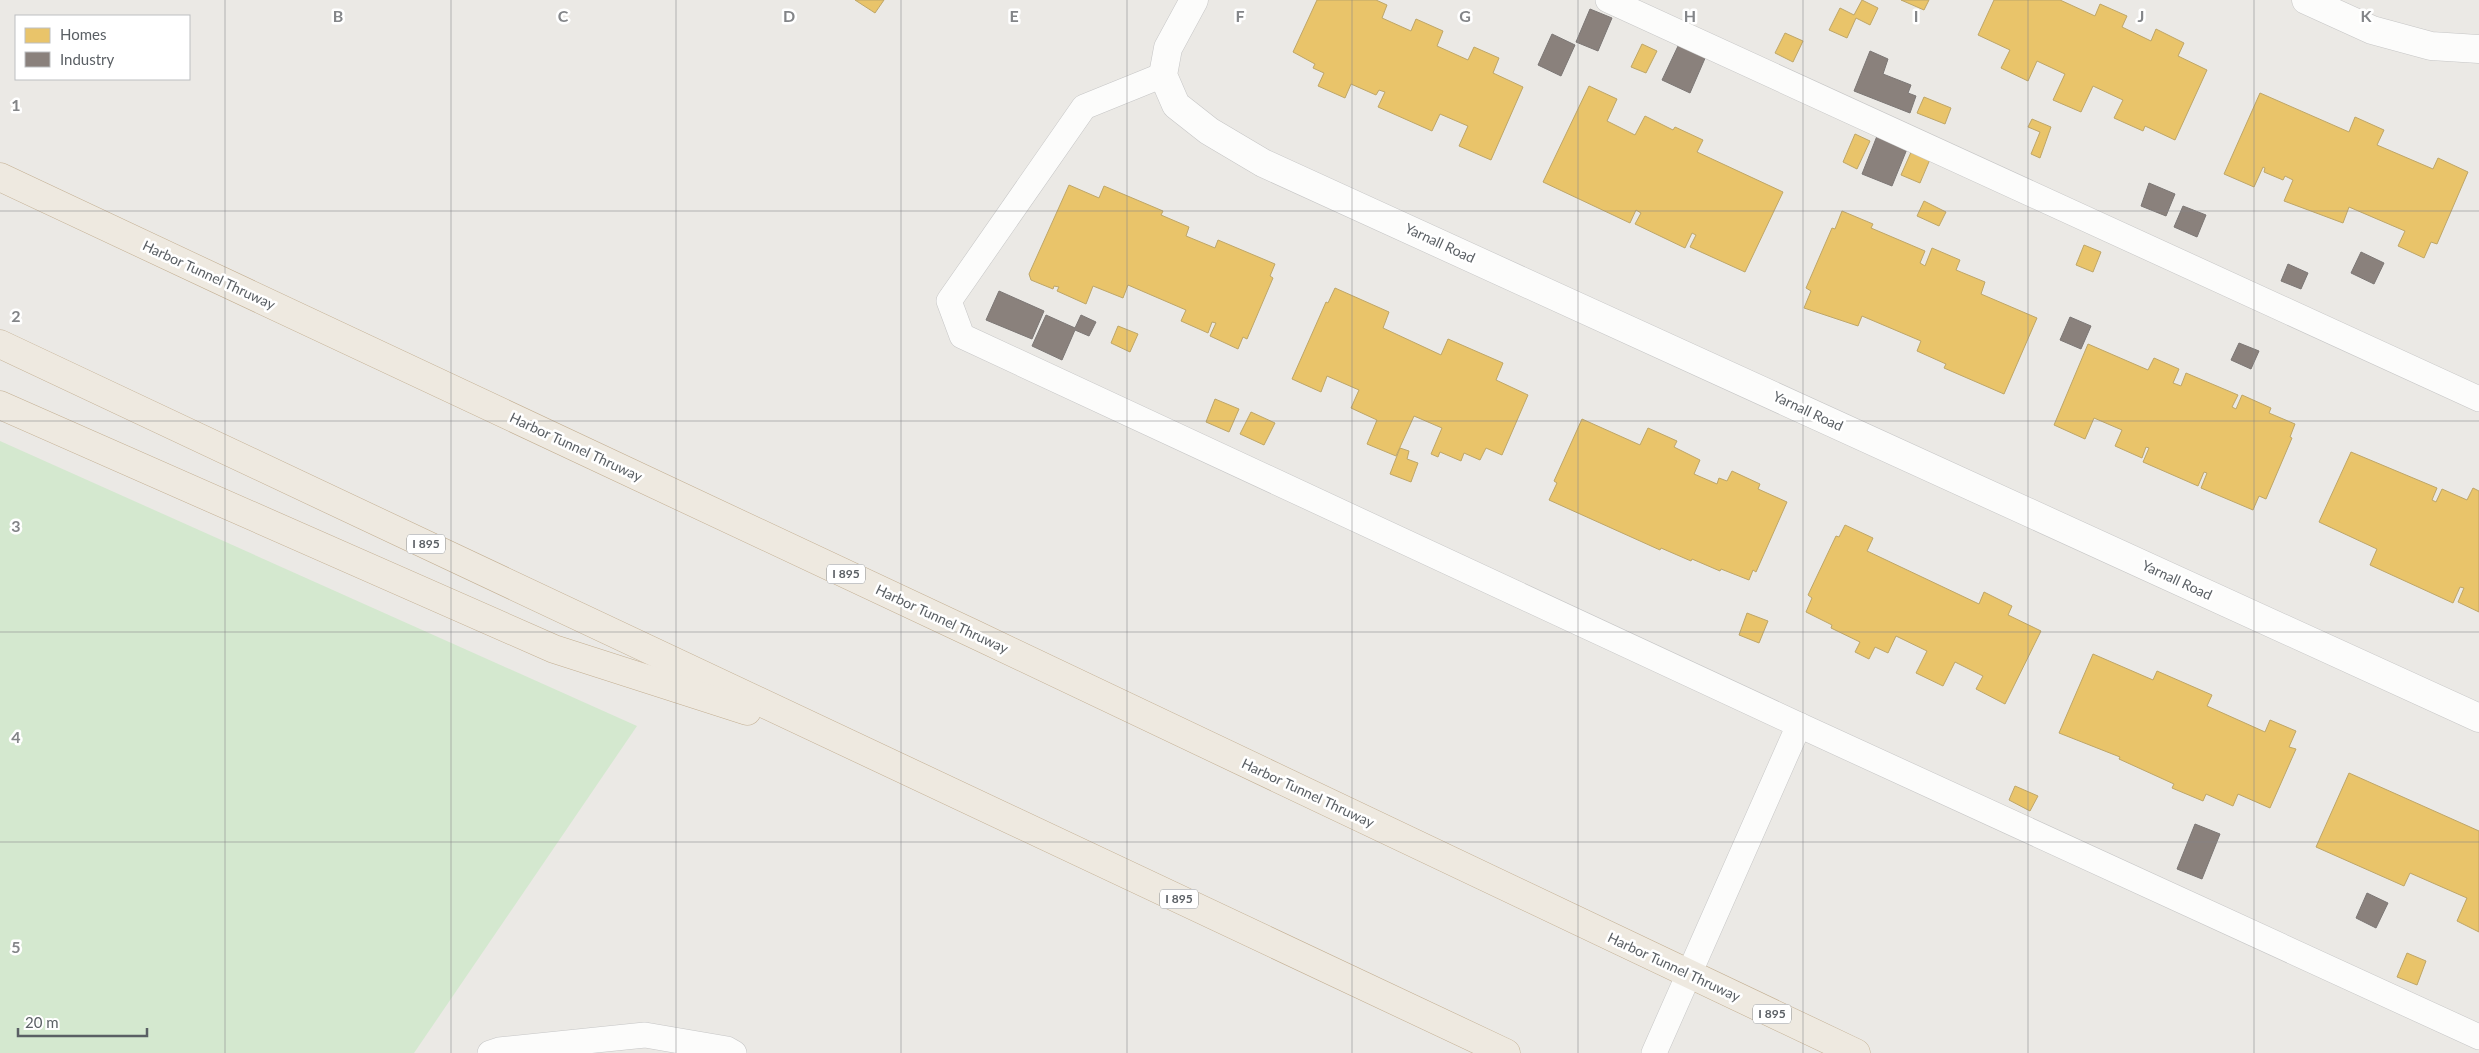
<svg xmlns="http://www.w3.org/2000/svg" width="2479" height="1053" font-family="Lato,sans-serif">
<rect width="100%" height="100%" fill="#ebe9e5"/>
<polygon fill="#d4e8cf" points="0,441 637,726 414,1053 0,1053"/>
<g fill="#e9c46a" stroke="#bea668">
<polygon points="855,0 884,0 875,13"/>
<polygon points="1317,0 1376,0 1387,5 1382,18 1411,31 1416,19 1443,31 1437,46 1468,60 1474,47 1499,58 1493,73 1523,87 1491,160 1459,146 1468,126 1440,114 1432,131 1378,107 1385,92 1379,90 1376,95 1351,84 1345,98 1318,86 1324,73 1313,68 1315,64 1293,52"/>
<polygon points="1862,0 1878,8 1870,25 1856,18 1847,38 1829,30 1840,8 1854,15"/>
<polygon points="1901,0 1929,0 1924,10"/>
<polygon points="1994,0 2060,0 2095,16 2100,4 2127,16 2122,27 2151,41 2156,29 2184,43 2178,56 2207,70 2175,140 2145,126 2143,131 2114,118 2123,100 2093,86 2081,112 2053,100 2065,74 2037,61 2028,81 2001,68 2010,50 1978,35"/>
<polygon points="1785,33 1803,41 1793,62 1775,53"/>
<polygon points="1642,44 1657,51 1646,73 1631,67"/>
<polygon points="1589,86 1617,99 1607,121 1635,135 1645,116 1673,130 1675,127 1703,140 1697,152 1783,192 1745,272 1690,247 1696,235 1692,233 1685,248 1635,224 1641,213 1636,210 1630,223 1543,182"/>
<polygon points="2260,93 2349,132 2355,117 2384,130 2377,145 2433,169 2438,158 2468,172 2437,244 2431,242 2424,258 2398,246 2405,231 2349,207 2343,223 2284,201 2293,180 2285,176 2283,180 2264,172 2265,168 2263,167 2254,187 2224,174"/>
<polygon points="1924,97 1951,108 1945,124 1917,113"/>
<polygon points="2032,119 2051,127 2040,158 2031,154 2040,132 2028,127"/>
<polygon points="1855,134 1870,141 1857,169 1843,162"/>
<polygon points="1912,150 1931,157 1920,183 1901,175"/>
<polygon points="1069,185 1099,198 1104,186 1163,211 1161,215 1189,227 1186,236 1215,248 1218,240 1275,264 1270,276 1273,278 1247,339 1243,337 1238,349 1210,336 1216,323 1212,322 1208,333 1181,321 1186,310 1128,285 1123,298 1093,286 1086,304 1057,291 1059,287 1054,286 1053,289 1031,280 1029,274"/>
<polygon points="1924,201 1946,212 1939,226 1917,216"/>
<polygon points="1842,211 1873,224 1871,228 1925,251 1920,263 1925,266 1932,248 1960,260 1956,270 1985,282 1981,294 2037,318 2004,394 1944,368 1946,364 1917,351 1921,341 1862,316 1858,326 1804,308 1811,291 1806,288 1832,228 1835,229"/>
<polygon points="2084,245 2101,252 2093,272 2076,265"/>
<polygon points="1335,288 1389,312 1383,328 1441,355 1448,339 1503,363 1496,380 1528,395 1502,455 1486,448 1480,460 1464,453 1461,461 1440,452 1438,457 1431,454 1442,428 1414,416 1396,456 1367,444 1377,420 1351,408 1359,390 1327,376 1321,392 1292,379 1326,302 1328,303"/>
<polygon points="1118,326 1138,334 1130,352 1111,343"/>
<polygon points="2088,344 2148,370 2154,358 2179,369 2173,383 2181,386 2186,373 2238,395 2232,407 2236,409 2242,395 2271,408 2269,413 2295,424 2290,437 2292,438 2266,499 2259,496 2253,510 2201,488 2207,473 2204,472 2198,486 2143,462 2149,448 2146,447 2142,458 2115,446 2122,430 2094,418 2085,439 2054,425"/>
<polygon points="1215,399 1239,409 1229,432 1206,422"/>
<polygon points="1251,412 1275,423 1264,445 1240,434"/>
<polygon points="1582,419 1640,445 1648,428 1677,441 1674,447 1700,460 1694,474 1717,484 1719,478 1727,481 1732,471 1760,484 1758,489 1787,502 1756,572 1753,570 1749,580 1721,569 1720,571 1692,559 1691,561 1661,548 1660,550 1549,500 1557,483 1554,481"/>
<polygon points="1400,448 1409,451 1407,459 1418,463 1411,482 1390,474"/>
<polygon points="2351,452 2437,488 2432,500 2436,502 2442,489 2467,500 2473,488 2479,491 2479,612 2458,602 2464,588 2460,587 2453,603 2370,565 2377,549 2319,522"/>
<polygon points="1845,525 1873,538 1867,551 1979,604 1984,592 2012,606 2008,615 2041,631 2005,704 1976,689 1983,676 1955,662 1943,686 1916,673 1927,651 1896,636 1888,653 1875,647 1869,659 1855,652 1860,642 1831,628 1832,625 1806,612 1812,598 1808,595 1836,536 1839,537"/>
<polygon points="1747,613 1768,621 1759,643 1739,635"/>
<polygon points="2093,654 2153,680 2157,671 2212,695 2207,706 2265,732 2270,720 2296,731 2289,747 2296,749 2270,808 2238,794 2233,806 2206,794 2203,801 2172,788 2174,784 2119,759 2120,757 2059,733"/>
<polygon points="2349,773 2479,831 2479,932 2457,921 2467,898 2410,873 2404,886 2316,847"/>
<polygon points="2015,786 2038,796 2030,811 2009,800"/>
<polygon points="2407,953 2426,961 2417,985 2397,977"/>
</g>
<g fill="#8a817c" stroke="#7c7775">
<polygon points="1590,9 1612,18 1598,51 1576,42"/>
<polygon points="1552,34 1575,45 1561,76 1538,65"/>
<polygon points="1679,44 1706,56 1690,93 1662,80"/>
<polygon points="1870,51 1888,59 1883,74 1911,85 1908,93 1916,96 1910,113 1854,91"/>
<polygon points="1877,136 1907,149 1892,186 1862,174"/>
<polygon points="2149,183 2175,194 2166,216 2141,206"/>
<polygon points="2183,206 2206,215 2197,237 2174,227"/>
<polygon points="2361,252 2384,263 2374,284 2351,273"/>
<polygon points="2288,264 2308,273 2301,289 2281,281"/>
<polygon points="999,291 1044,311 1032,339 986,320"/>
<polygon points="1046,315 1075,328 1081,315 1096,322 1089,336 1075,330 1062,360 1032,346"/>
<polygon points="2070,317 2091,326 2081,349 2060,340"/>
<polygon points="2239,343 2259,351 2251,369 2231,360"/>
<polygon points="2195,824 2220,834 2202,879 2177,869"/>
<polygon points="2367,893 2388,903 2376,928 2356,918"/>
</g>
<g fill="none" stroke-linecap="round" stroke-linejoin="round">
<g stroke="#c6c6c6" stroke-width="26">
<g id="service">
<polyline points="1608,0 2479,399"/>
<polyline points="1163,75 1084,107 949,301 962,336 1799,725 2479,1037"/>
<polyline points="490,1053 499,1050 645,1035 727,1049 734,1053"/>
<polyline points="1654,1053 1799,725"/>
</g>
</g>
<g stroke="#c6c6c6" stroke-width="29">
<g id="minor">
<polyline points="1194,0 1168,48 1163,75 1176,105 1209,131 1263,163 2479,718"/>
<polyline points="2306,0 2372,30 2431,46 2479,49"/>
</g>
</g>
<g stroke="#c3af92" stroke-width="29">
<g id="motorway">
<polyline points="0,177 976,635 1856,1053"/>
<polyline points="0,344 1506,1053"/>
<polyline points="0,405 554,649 747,711"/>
</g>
</g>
<use href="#service" stroke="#fcfcfb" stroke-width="25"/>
<use href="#minor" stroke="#fcfcfb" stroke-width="28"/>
<use href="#motorway" stroke="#eee9e0" stroke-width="28"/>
</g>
<path fill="none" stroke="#838588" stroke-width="1" stroke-opacity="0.55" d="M225 0V1053M451 0V1053M676 0V1053M901 0V1053M1127 0V1053M1352 0V1053M1578 0V1053M1803 0V1053M2028 0V1053M2254 0V1053M0 211H2479M0 421H2479M0 632H2479M0 842H2479"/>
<g text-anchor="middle" stroke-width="5" stroke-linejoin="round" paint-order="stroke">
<g fill="#fff" stroke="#8c8f92" stroke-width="1">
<rect x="407" y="534.5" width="38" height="19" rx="4"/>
<rect x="827" y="564.5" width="38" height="19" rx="4"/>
<rect x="1160" y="889.5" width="38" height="19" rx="4"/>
<rect x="1753" y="1004.5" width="38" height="19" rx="4"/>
</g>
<g font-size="12" font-weight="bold" fill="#5a5f64">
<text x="426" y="548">I 895</text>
<text x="846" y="578">I 895</text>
<text x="1179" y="903">I 895</text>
<text x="1772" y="1018">I 895</text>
</g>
<g font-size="14" fill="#5a5f64" stroke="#fff">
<text transform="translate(1440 243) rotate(25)" y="5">Yarnall Road</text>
<text transform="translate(209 275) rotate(25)" y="5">Harbor Tunnel Thruway</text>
<text transform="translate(1808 411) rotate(25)" y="5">Yarnall Road</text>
<text transform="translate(576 447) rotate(25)" y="5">Harbor Tunnel Thruway</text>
<text transform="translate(2177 580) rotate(25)" y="5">Yarnall Road</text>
<text transform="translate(942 619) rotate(25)" y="5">Harbor Tunnel Thruway</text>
<text transform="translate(1308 793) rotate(25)" y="5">Harbor Tunnel Thruway</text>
<text transform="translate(1674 967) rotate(25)" y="5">Harbor Tunnel Thruway</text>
</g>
</g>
<g font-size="16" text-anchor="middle" font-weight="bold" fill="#838588" stroke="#fff" stroke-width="5" stroke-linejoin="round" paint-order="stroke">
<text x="338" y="22">B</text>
<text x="563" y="22">C</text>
<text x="789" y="22">D</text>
<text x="1014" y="22">E</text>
<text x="1240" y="22">F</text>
<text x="1465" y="22">G</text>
<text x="1690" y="22">H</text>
<text x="1916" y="22">I</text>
<text x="2141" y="22">J</text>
<text x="2366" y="22">K</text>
<text x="16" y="111">1</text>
<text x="16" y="322">2</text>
<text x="16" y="532">3</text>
<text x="16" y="743">4</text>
<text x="16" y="953">5</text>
</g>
<rect x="15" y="15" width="175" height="65" fill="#ffffff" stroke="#bdbfc1"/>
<rect x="25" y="28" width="25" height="15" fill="#e9c46a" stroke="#bdbfc1"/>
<text x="60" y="40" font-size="15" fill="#5a5f64">Homes</text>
<rect x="25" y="52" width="25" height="15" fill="#8a817c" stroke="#bdbfc1"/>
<text x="60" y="65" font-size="15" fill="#5a5f64">Industry</text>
<path d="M18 1028v8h129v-8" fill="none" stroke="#5a5f64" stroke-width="2.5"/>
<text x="25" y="1028" font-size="15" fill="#5a5f64" stroke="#ffffff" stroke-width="4" paint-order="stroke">20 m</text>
</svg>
